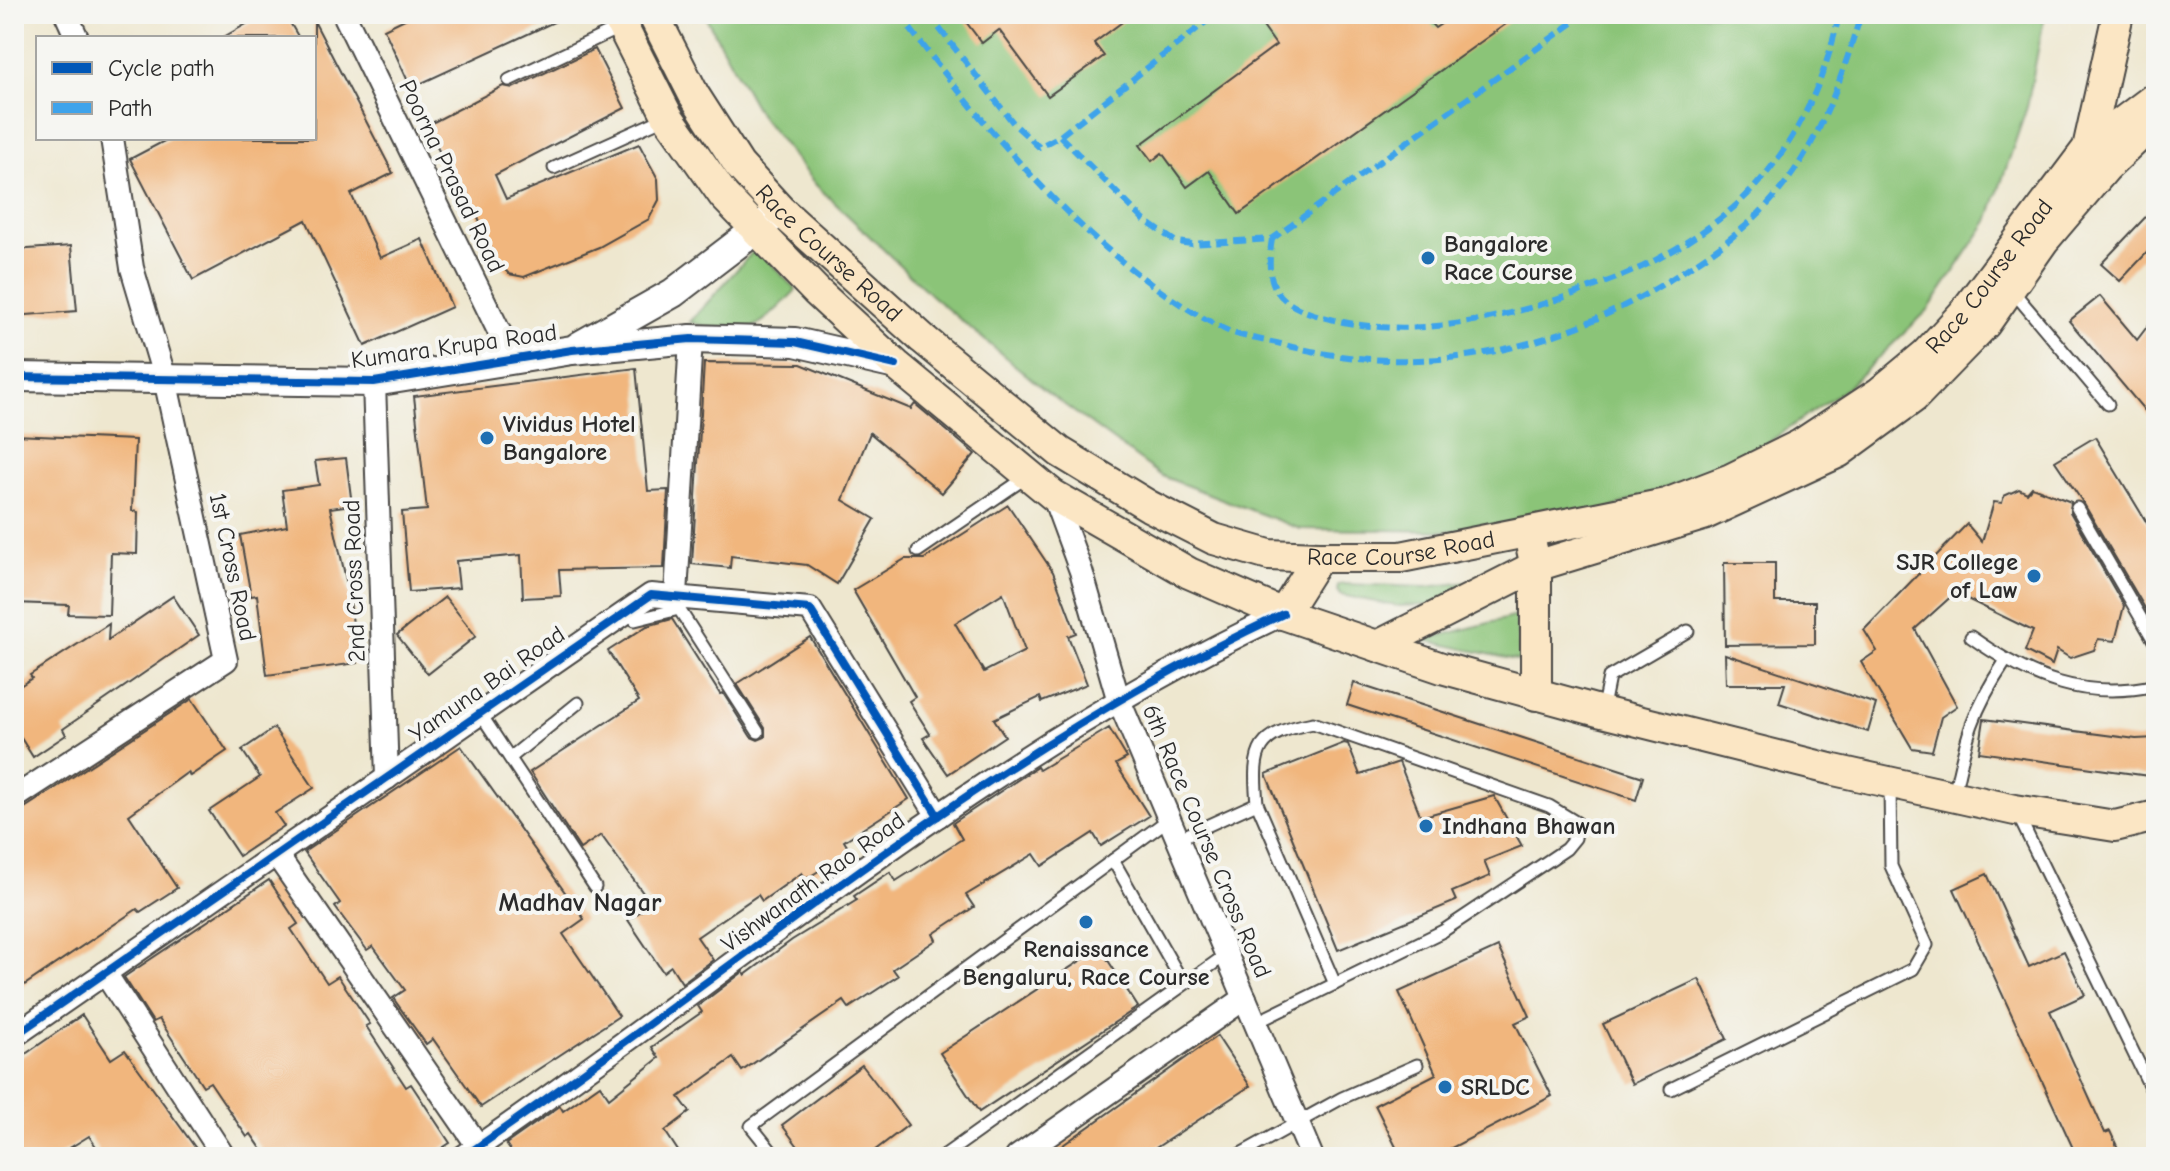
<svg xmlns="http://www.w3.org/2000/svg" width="2170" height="1171" font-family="'Comic Neue',sans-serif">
<rect width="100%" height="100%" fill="#f6f6f2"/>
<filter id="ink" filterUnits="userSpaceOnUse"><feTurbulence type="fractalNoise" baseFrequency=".0125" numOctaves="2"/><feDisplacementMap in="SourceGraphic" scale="16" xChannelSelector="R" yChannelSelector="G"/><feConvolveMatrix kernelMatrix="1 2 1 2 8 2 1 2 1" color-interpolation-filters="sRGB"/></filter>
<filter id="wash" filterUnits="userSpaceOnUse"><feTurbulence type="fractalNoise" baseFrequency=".006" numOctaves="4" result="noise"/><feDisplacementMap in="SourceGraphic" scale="32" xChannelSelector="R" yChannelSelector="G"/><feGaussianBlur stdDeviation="1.8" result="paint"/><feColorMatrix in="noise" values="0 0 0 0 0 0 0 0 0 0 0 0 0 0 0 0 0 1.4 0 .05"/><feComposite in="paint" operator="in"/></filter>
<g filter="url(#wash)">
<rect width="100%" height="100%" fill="#eee7cf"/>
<g fill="#8bc478" stroke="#5b7852" stroke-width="2">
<polygon points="704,14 2045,14 2027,107 1988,221 1928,310 1848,387 1750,455 1599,513 1456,531 1300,529 1162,476 1047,392 932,296 816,185 759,114"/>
<path d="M756 248 796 290C755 332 749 339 690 322Z"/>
<polygon points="1495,579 1432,605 1396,606 1341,595 1337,591 1338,585 1344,584 1425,587"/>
<polygon points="1516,616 1520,661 1423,640"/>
</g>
<g id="blocks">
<g fill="#f1b67d" fill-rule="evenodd">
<polygon points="264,14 285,14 299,38 222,38"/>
<polygon points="415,14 571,14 411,88 384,29"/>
<polygon points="960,14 1133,14 1094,43 1104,56 1048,96 999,30 982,43"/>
<polygon points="1254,14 1422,14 1435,28 1456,14 1520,14 1239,214 1209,171 1187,187 1162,153 1152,161 1140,145 1276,45"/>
<polygon points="314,21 393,173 351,194 380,258 422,239 452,307 365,346 306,220 193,280 130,159 170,138 314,138"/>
<polygon points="595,49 625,108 495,175 506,199 639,144 658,179 659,200 649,219 599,247 524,277 509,274 496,260 466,190 461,193 426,126 503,86 513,88"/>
<polygon points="2156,206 2156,243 2120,281 2101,264"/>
<polygon points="71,246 77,311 14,316 14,250"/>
<polygon points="2100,296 2137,340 2156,315 2156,424 2069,321"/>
<polygon points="704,363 801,364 911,409 915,404 975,454 942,493 870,433 843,500 875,519 837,584 807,565 731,556 730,568 692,564"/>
<polygon points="636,368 648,491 668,490 664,568 559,570 561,596 523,598 521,555 456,561 459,588 409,592 402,512 427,510 414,396"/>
<polygon points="14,435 135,440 132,511 138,512 137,554 111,553 109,615 68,614 69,605 14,603"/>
<polygon points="2095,437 2156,538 2156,627 2084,504 2055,461"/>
<polygon points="346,458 352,505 330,508 349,593 358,663 267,675 257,595 251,596 240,535 287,526 282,490 319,485 315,461"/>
<polygon points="2032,487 2071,502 2070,512 2124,606 2115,641 2098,639 2094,650 2070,658 2057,650 2052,665 2025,651 2033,631 1955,593 1915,629 1957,706 1941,717 1932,751 1912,748 1861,662 1877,651 1864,630 1967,524 1982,542 1994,502 2002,503 2004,496 2019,489 2027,493"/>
<path d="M1008 505 1053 572 1076 633 1068 636 1087 684 1042 702 1040 697 994 719 1005 736 948 774 923 738 930 734 909 701 915 697 853 590 905 559H924ZM1003 593 1025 651 984 672 955 623Z"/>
<polygon points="1724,563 1775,563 1775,602 1815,602 1815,644 1725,645"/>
<polygon points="173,596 199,635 63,729 66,735 33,757 14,727 14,690 32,678 30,675 109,624 108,640"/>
<polygon points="445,597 476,636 428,674 397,635"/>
<polygon points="672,619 720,694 723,693 751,737 758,740 765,737 765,728 737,684 810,637 909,799 844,841 850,851 806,879 802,873 762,901 758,895 697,937 713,960 682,983 671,966 663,972 628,920 651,904 601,835 580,849 530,772 639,701 608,651 647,626"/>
<polygon points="1725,654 1876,704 1868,732 1779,703 1785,684 1726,684"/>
<polygon points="1354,683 1643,777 1636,800 1347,705"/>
<polygon points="192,699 227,751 190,776 188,772 129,815 177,888 140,912 137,909 14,992 14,815"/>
<polygon points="1984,719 2136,739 2156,738 2156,777 1979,752"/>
<polygon points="274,728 314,788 275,813 284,826 239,856 209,811 260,777 242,750"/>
<polygon points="1109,728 1127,758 1116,764 1149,816 1101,846 1093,833 1042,866 1034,854 966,895 974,907 933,934 936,940 893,969 898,976 849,1008 844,1001 742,1071 733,1058 679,1097 690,1112 665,1131 682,1157 515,1157 506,1144 560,1106 563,1111 600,1085 609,1098 659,1058 652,1047 702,1012 698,1006 743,972 745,975 792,940 857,900 854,896 890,872 896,881 962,839 953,823 1037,767 1039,770"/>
<polygon points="1344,743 1348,744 1360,775 1399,762 1421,817 1494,796 1522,846 1484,861 1490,876 1452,892 1456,901 1338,950 1266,774"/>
<polygon points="461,746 584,919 563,934 619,1016 481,1107 433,1039 426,1044 393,998 405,990 373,946 367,950 335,907 340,903 304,852"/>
<polygon points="1987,874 2029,967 2064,951 2085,995 2050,1011 2105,1133 2110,1131 2122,1157 2077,1157 1954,889"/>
<polygon points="269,880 298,924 291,929 327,983 338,976 370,1024 366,1026 406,1087 411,1084 450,1143 428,1157 267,1157 251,1134 247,1137 210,1082 203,1086 159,1019 153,1022 124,977"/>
<polygon points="1498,947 1530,1016 1515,1023 1552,1096 1434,1157 1401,1157 1375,1105 1436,1074 1399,992"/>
<polygon points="1100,948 1138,1007 979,1112 940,1053"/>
<polygon points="1699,979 1727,1039 1632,1084 1603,1024"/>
<polygon points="82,1015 111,1059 125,1050 202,1157 103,1157 89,1136 55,1157 20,1157 14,1148 14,1062"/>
<polygon points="1217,1036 1250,1086 1142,1157 1046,1157"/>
<polygon points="862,1065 908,1125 866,1157 806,1157 782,1125"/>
</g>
</g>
</g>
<g filter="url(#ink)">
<use href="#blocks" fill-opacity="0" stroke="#484744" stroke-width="2"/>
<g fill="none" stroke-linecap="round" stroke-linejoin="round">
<g stroke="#484744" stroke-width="15">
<g id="service">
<polyline points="509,80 621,27"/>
<polyline points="554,168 667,117"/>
<polyline points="2011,289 2108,404"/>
<polyline points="2077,508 2156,644"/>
<polyline points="918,551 1028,476"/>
<polyline points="629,610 635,620 679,609 758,732"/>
<path d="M1971 637C2029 678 2084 701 2156 685"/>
<polyline points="1602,712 1609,677 1688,631"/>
<polyline points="480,713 595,887"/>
<polyline points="510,758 578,703"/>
<path d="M1954 795C1966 738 1972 711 2005 662"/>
<polyline points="1257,803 1335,984"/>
<polyline points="2018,815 2156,1099"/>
<path d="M1178 839 1257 803C1252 747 1257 734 1313 723L1549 806 1577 823 1575 838 1566 849 1443 931 1255 1023"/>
<polyline points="1113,860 1183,983"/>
<polyline points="1671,1089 1913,969 1927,945 1891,866 1890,784"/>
<polyline points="776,1157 751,1126 1169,819"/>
<polyline points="942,1157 1227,954"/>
<polyline points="1235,1157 1342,1098 1417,1065"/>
</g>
</g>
<g stroke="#484744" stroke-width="26">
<g id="minor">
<polyline points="66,14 77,38"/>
<polyline points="344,14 513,360"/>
<polyline points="374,382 387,778"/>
<polyline points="1053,495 1081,571 1118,698 1312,1157"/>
<polyline points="676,595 691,339"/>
<polyline points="14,798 226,660 165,379 132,268 112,138"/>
<polyline points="276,854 485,1156"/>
<polyline points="105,973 224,1157"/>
<polyline points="14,1036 651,595 810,609 938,816"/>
<path d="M463 1157C733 973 985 753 1283 614"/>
<polyline points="1017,1157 1245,998"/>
</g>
</g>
<g stroke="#484744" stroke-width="32">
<g id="tertiary">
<polyline points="579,346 673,293 774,216"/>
<polyline points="14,377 374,382 572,350 691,339 795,342 896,365"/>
</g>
</g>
<g stroke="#484744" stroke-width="34">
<g id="secondary">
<polyline points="616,14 668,117 724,196 816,291 896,365 1053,495 1189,573 1283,614 1442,668 1602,712 1834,770 2015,810 2115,826 2156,816"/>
<path id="s1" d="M653 14 694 95 739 165 781 211 923 339 1060 452 1149 506 1214 539 1269 555 1319 557H1401L1666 504 1731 479 1800 445 1879 393 1926 354 1963 314 2088 148 2118 14"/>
<polyline points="2088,148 2156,97"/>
<polyline points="1532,549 1536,566 1536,695"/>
<polyline points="1283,614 1319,557"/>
<polyline points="1378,646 1536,566 1703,515 1839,452 1913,398 1985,324 2044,240 2106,167 2156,120"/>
</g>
</g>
<use href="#service" stroke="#fff" stroke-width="11"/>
<use href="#minor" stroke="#fff" stroke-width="22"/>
<use href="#tertiary" stroke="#fff" stroke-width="28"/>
<use href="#secondary" stroke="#fbe6c4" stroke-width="30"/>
<g stroke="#3ea3eb" stroke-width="6" stroke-dasharray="12 6" stroke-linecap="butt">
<path d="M899 14C985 128 1094 264 1224 329 1242 338 1266 340 1285 345 1428 382 1567 350 1688 268 1716 250 1744 230 1767 205 1818 150 1840 84 1861 14"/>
<polyline points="928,14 1014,124 1039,147 1060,136 1216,14"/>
<polyline points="1060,136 1144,220 1176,242 1192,244 1272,239 1585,14"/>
<path d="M1272 239C1264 288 1277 304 1323 317 1420 345 1528 313 1619 277 1659 261 1700 236 1733 208 1789 159 1825 86 1839 14"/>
</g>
<g stroke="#f6f6f2" stroke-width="13">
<g id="cycleway">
<polyline points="14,377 374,382 572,350 691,339 795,342 896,365"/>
<polyline points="14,1036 651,595 810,609 938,816"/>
<path d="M463 1157C733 973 985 753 1283 614"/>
</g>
</g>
<use href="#cycleway" stroke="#0057b8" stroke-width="8"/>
</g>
</g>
<g fill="#1f6fb2" stroke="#f6f6f2" stroke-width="3">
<circle cx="1428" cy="258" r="8"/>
<circle cx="487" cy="438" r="8"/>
<circle cx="2034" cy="576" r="8"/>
<circle cx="1426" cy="826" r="8"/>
<circle cx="1086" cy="922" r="8"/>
<circle cx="1445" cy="1087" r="8"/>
</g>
<g text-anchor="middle" stroke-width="8" stroke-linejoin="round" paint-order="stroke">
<g font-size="24" fill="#2b2b2b" stroke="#f6f6f2">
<text transform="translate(452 176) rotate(64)" y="8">Poorna Prasad Road</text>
<text dy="8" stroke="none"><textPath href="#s1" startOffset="300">Race Course Road</textPath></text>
<text dy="8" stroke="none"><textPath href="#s1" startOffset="1644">Race Course Road</textPath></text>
<text transform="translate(454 346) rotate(-8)" y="8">Kumara Krupa Road</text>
<text dy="8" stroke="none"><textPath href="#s1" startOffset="972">Race Course Road</textPath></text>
<text transform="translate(233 567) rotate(78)" y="8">1st Cross Road</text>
<text transform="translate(354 581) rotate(-92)" y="8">2nd Cross Road</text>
<text transform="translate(487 684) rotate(-35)" y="8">Yamuna Bai Road</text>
<text transform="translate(1207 841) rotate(67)" y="8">6th Race Course Cross Road</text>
<text transform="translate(813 882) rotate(-36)" y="8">Vishwanath Rao Road</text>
</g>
<g font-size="24" font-weight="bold" fill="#2b2b2b" stroke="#f6f6f2" text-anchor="start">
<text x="1444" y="252">Bangalore<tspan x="1444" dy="28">Race Course</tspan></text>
<text x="503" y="432">Vividus Hotel<tspan x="503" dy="28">Bangalore</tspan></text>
<text x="2018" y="570" text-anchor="end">SJR College<tspan x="2018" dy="28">of Law</tspan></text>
<text x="1442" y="834">Indhana Bhawan</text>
<text x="1086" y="957" text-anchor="middle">Renaissance<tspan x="1086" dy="28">Bengaluru, Race Course</tspan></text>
<text x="1461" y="1095">SRLDC</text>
</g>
<g font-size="26" font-weight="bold" fill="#2b2b2b" stroke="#f6f6f2">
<text x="580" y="911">Madhav Nagar</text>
</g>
</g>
<rect width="2170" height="1171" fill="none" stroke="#f6f6f2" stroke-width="48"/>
<rect x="36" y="36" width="280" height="104" fill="#f6f6f2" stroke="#a5a5a2" stroke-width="2"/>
<rect x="52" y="62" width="40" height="12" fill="#0057b8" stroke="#a5a5a2" stroke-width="2"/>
<text x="108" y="76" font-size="24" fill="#2b2b2b">Cycle path</text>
<rect x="52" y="102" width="40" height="12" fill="#3ea3eb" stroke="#a5a5a2" stroke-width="2"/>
<text x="108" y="116" font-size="24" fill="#2b2b2b">Path</text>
</svg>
